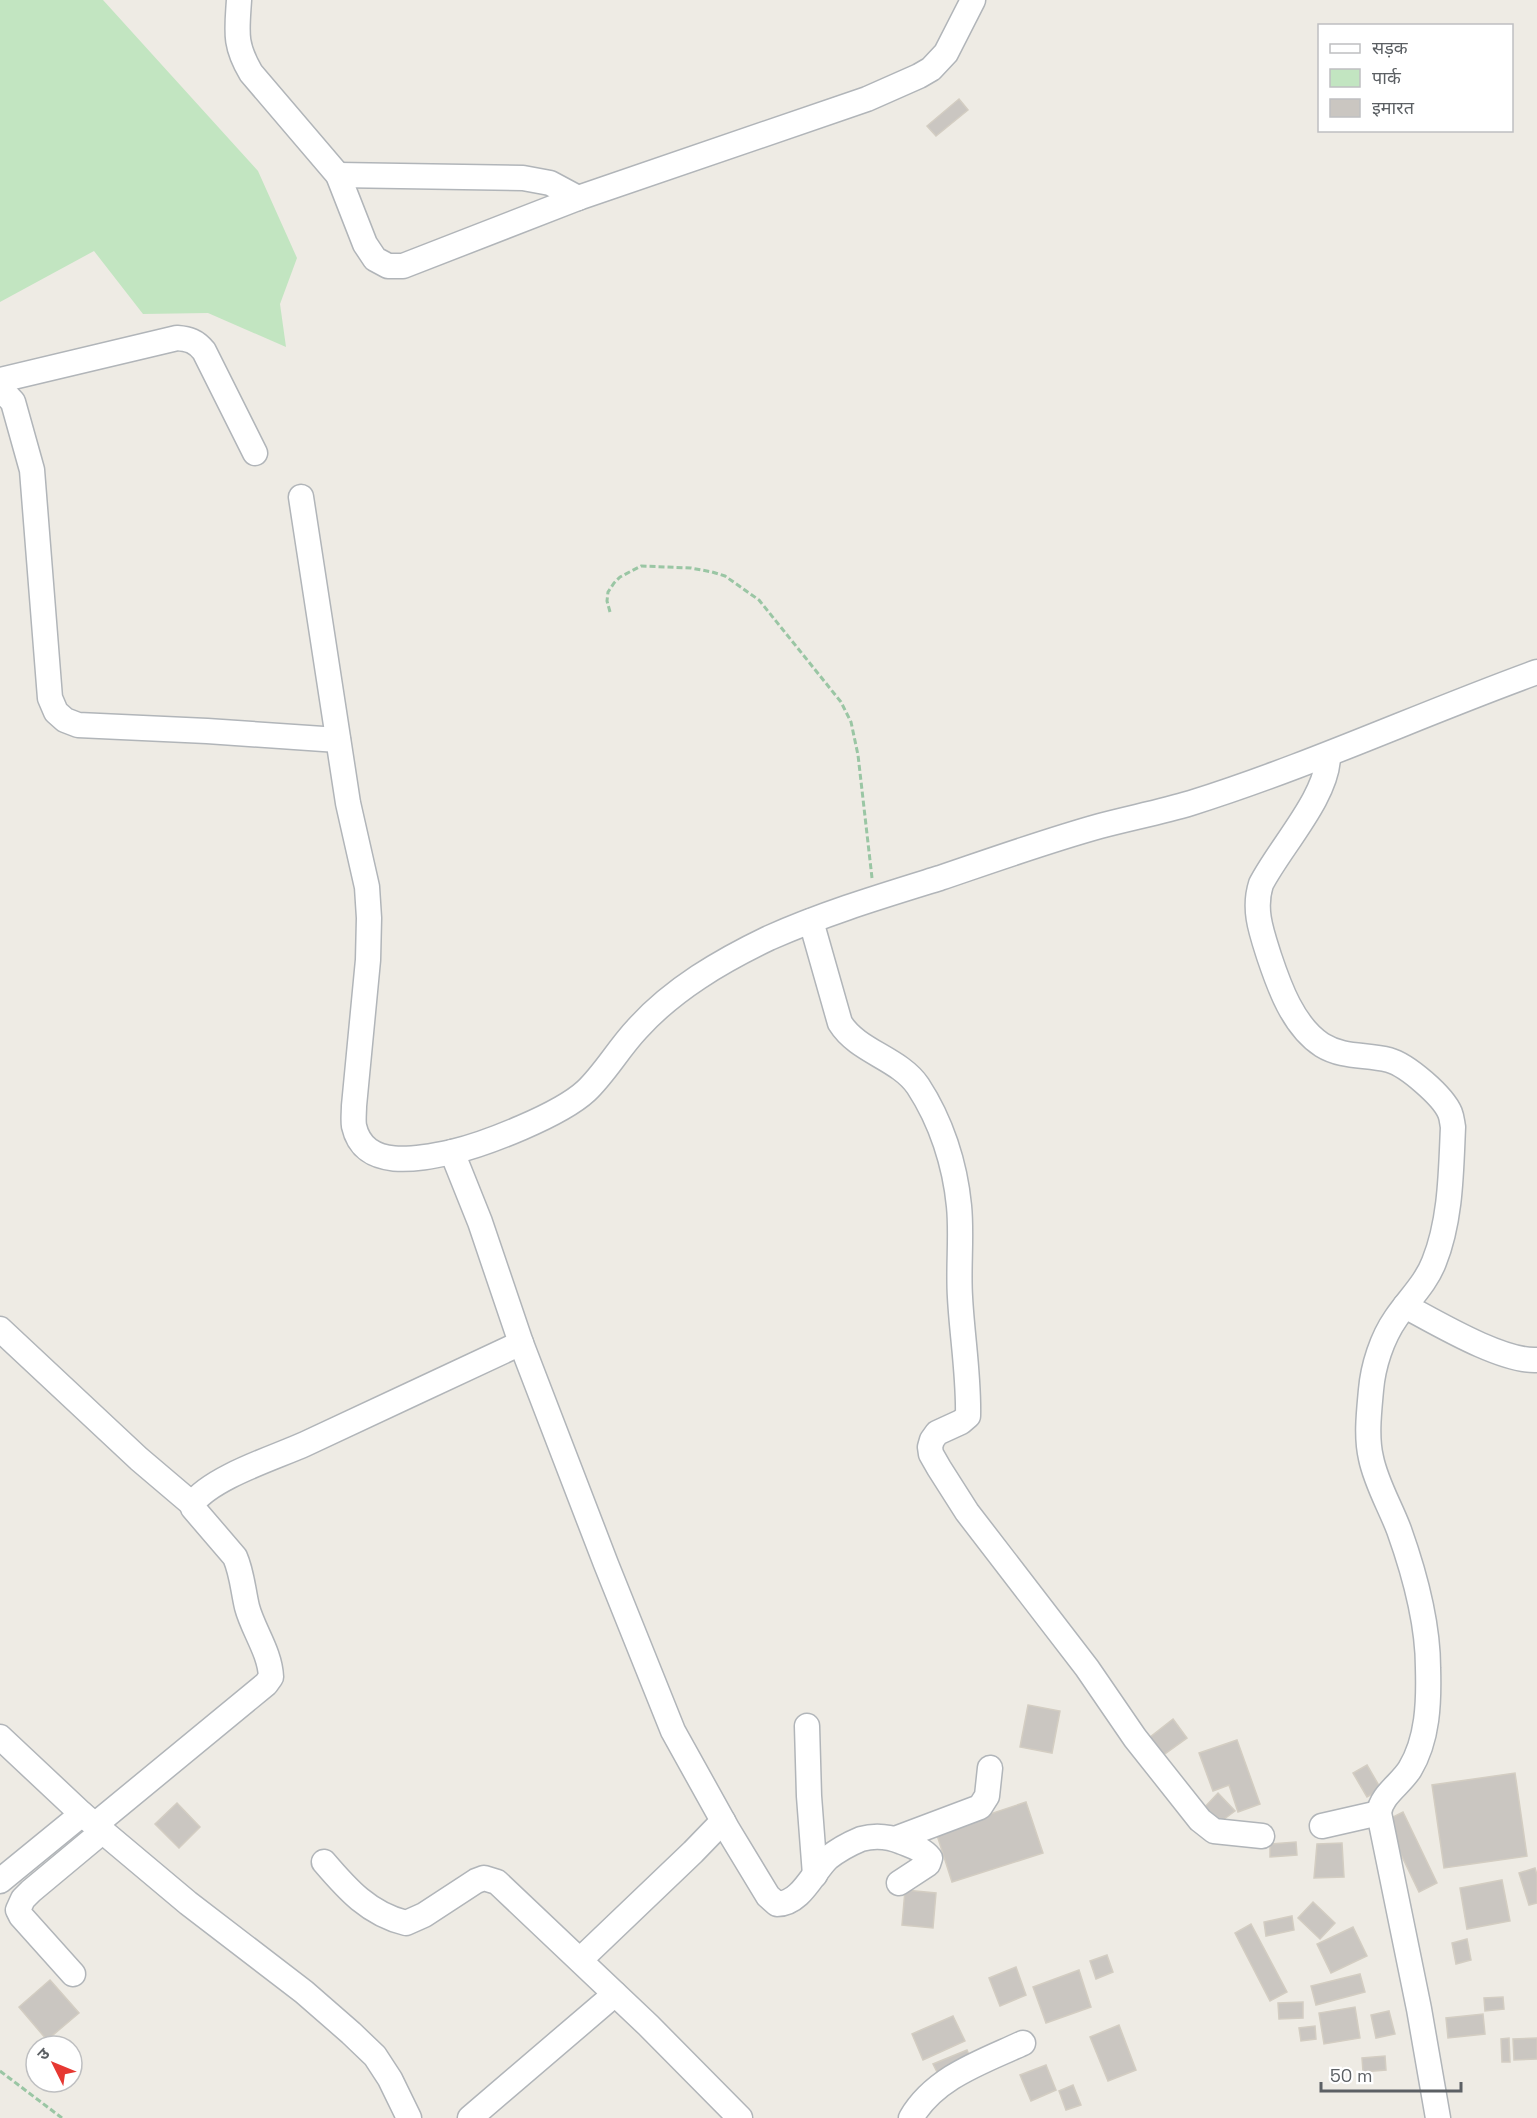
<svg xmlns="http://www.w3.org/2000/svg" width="1537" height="2118" font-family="'Space Grotesk','Noto Sans Devanagari',sans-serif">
<rect width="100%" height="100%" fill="#eeebe4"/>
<polygon fill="#c2e5c1" points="0,0 103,0 258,171 297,258 280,304 286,347 208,313 143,314 94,251 0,302"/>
<g fill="#cac6c1" stroke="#d3cdc2" stroke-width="1.5">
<polygon points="959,99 968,110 936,136 927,126"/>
<polygon points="1028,1705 1060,1711 1052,1753 1020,1747"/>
<polygon points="1173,1719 1187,1738 1162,1756 1149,1738"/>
<polygon points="1237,1740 1260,1804 1238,1812 1229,1785 1213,1791 1199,1753"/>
<polygon points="1367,1765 1381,1789 1367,1797 1353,1773"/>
<polygon points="1515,1773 1527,1856 1444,1868 1432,1785"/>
<polygon points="1218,1793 1235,1811 1216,1825 1202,1810"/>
<polygon points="1026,1802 1043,1853 952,1882 936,1832"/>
<polygon points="177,1803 200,1827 179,1848 155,1824"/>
<polygon points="1403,1812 1437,1883 1419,1892 1385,1821"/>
<polygon points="1296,1842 1297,1855 1270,1857 1270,1844"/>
<polygon points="1342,1843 1344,1877 1314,1878 1317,1844"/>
<polygon points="1535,1868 1537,1875 1537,1903 1529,1905 1519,1873"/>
<polygon points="1502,1880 1510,1921 1467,1929 1460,1888"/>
<polygon points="905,1890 936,1893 933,1928 902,1925"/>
<polygon points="1313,1902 1335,1923 1320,1939 1298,1918"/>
<polygon points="1292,1916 1294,1930 1266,1936 1264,1922"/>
<polygon points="1251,1924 1287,1992 1270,2001 1235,1933"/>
<polygon points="1353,1927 1367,1956 1331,1973 1317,1944"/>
<polygon points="1467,1939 1471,1960 1456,1964 1452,1943"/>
<polygon points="1107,1955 1113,1972 1096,1979 1090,1961"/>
<polygon points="1016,1967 1026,1995 1000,2006 989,1978"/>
<polygon points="1079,1970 1091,2007 1046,2023 1033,1987"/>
<polygon points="1360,1974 1365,1992 1316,2005 1311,1986"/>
<polygon points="50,1980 79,2013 47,2040 19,2007"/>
<polygon points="1503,1997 1504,2009 1485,2011 1484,1998"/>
<polygon points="1303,2002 1303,2018 1279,2019 1278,2003"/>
<polygon points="1355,2007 1360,2038 1324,2044 1319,2013"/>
<polygon points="1389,2011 1395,2034 1376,2038 1371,2015"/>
<polygon points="1483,2014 1485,2034 1448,2038 1446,2018"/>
<polygon points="953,2016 965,2041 923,2060 912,2034"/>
<polygon points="1119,2025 1136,2070 1108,2081 1090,2037"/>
<polygon points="1315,2026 1316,2039 1301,2041 1299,2028"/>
<polygon points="1509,2038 1510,2062 1502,2062 1501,2039"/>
<polygon points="1537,2038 1537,2059 1514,2060 1513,2039"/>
<polygon points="967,2050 972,2062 939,2076 933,2064"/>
<polygon points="1385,2056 1386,2070 1363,2072 1362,2058"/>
<polygon points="1046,2065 1056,2090 1031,2101 1020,2075"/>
<polygon points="1073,2085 1081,2105 1066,2110 1059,2091"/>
</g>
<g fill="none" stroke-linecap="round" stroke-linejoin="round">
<g stroke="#b1b5b9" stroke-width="27">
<g id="minor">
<path d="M239 0C237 32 234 44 251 73L338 175 365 244 375 259 388 266H403L578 198 867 99 919 76 931 69 946 53 973 0"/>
<polyline points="338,175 523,178 550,183 578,198"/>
<path d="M0 380 177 338C189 339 196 341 204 351L255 453"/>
<polyline points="0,388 13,402 32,470 50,698 56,712 65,720 78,725 207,731 338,740"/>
<path d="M301 497 348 803 367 887 369 918 368 960 354 1106C354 1112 353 1120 354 1126 364 1171 419 1159 452 1152 486 1144 560 1115 586 1091 605 1073 619 1048 637 1029 673 989 721 961 769 938 825 913 882 896 940 878 993 860 1046 841 1100 826 1130 818 1161 812 1191 803 1309 766 1421 714 1537 672"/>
<path d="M1328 756C1328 796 1280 847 1261 884 1253 909 1261 931 1269 956 1279 986 1293 1026 1322 1045 1343 1058 1366 1054 1389 1060 1407 1065 1443 1096 1450 1113 1452 1118 1452 1122 1453 1127 1451 1171 1451 1220 1434 1262 1426 1283 1409 1299 1396 1318 1382 1338 1373 1366 1371 1390 1369 1412 1366 1437 1371 1458 1376 1483 1390 1506 1399 1530 1414 1572 1428 1623 1428 1668 1429 1702 1428 1739 1410 1769 1401 1784 1381 1795 1379 1813L1419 2009 1438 2118"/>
<path d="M811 921 840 1023C858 1052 899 1058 918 1086 941 1121 955 1164 959 1206 962 1236 958 1267 960 1297 962 1336 969 1376 968 1416L961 1422 937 1433 932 1440 930 1447 931 1454 939 1468 967 1512 1087 1668 1135 1738 1200 1820 1214 1831 1262 1836"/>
<path d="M452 1152 480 1222 521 1343 606 1564 673 1731 728 1830 768 1896 777 1904C801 1904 813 1872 828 1858 838 1850 849 1844 861 1839 875 1835 888 1836 902 1842 912 1846 923 1849 930 1858L928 1864 899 1883"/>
<path d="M1405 1306C1437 1323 1502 1362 1537 1360"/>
<polyline points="0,1329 139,1459 192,1504"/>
<polyline points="807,1726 809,1796 815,1875"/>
<polyline points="0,1737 82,1814 188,1903 304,1992 351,2033 375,2056 390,2079 409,2118"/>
<path d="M96 1824 266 1684 271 1677C270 1652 253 1630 247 1607 243 1590 242 1573 235 1557L193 1508 192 1504C212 1477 274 1458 305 1444 377 1411 449 1376 521 1343"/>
<polyline points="1322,1826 1379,1813"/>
<polyline points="895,1839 980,1807 987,1796 990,1768"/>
<path d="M324 1862C347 1889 369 1914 406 1923L424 1915 476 1881 484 1878 497 1882 648 2025 740 2118"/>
<polyline points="0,1881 82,1814"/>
<polyline points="580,1960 693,1852 723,1821"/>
<polyline points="73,1974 21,1916 18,1910 23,1899 31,1891 103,1831"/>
<polyline points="470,2118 615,1994"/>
<path d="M911 2118C935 2077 982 2062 1023 2043"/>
</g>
</g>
<g stroke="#9ac6a4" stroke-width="3" stroke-dasharray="6 3" stroke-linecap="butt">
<polyline points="610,612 607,601 608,592 614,583 620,577 641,566 691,568 712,572 725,576 759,600 841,702 851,722 858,755 872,878"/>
<polyline points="0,2071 62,2118"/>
</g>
<use href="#minor" stroke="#fff" stroke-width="24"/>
</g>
<rect x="1318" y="24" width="195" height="108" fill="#ffffff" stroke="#bebfc1" stroke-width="1.5"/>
<rect x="1330" y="44" width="30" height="9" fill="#ffffff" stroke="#bebfc1" stroke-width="1.5"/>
<text x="1372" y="54" font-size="18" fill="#5c6064">सड़क</text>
<rect x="1330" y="69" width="30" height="18" fill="#c2e5c1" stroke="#bebfc1" stroke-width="1.5"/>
<text x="1372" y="84" font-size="18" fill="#5c6064">पार्क</text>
<rect x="1330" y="99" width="30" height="18" fill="#cac6c1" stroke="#bebfc1" stroke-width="1.5"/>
<text x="1372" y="114" font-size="18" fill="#5c6064">इमारत</text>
<g transform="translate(54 2064) rotate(313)"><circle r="28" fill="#ffffff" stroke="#bebfc1" stroke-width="1.5"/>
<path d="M0-4.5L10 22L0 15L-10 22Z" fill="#e63832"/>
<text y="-9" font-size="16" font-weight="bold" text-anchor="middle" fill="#5c6064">उ</text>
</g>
<path d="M1321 2082v9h140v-9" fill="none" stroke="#5c6064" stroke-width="3"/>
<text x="1330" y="2082" font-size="18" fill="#5c6064" stroke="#ffffff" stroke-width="4.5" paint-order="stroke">50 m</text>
</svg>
